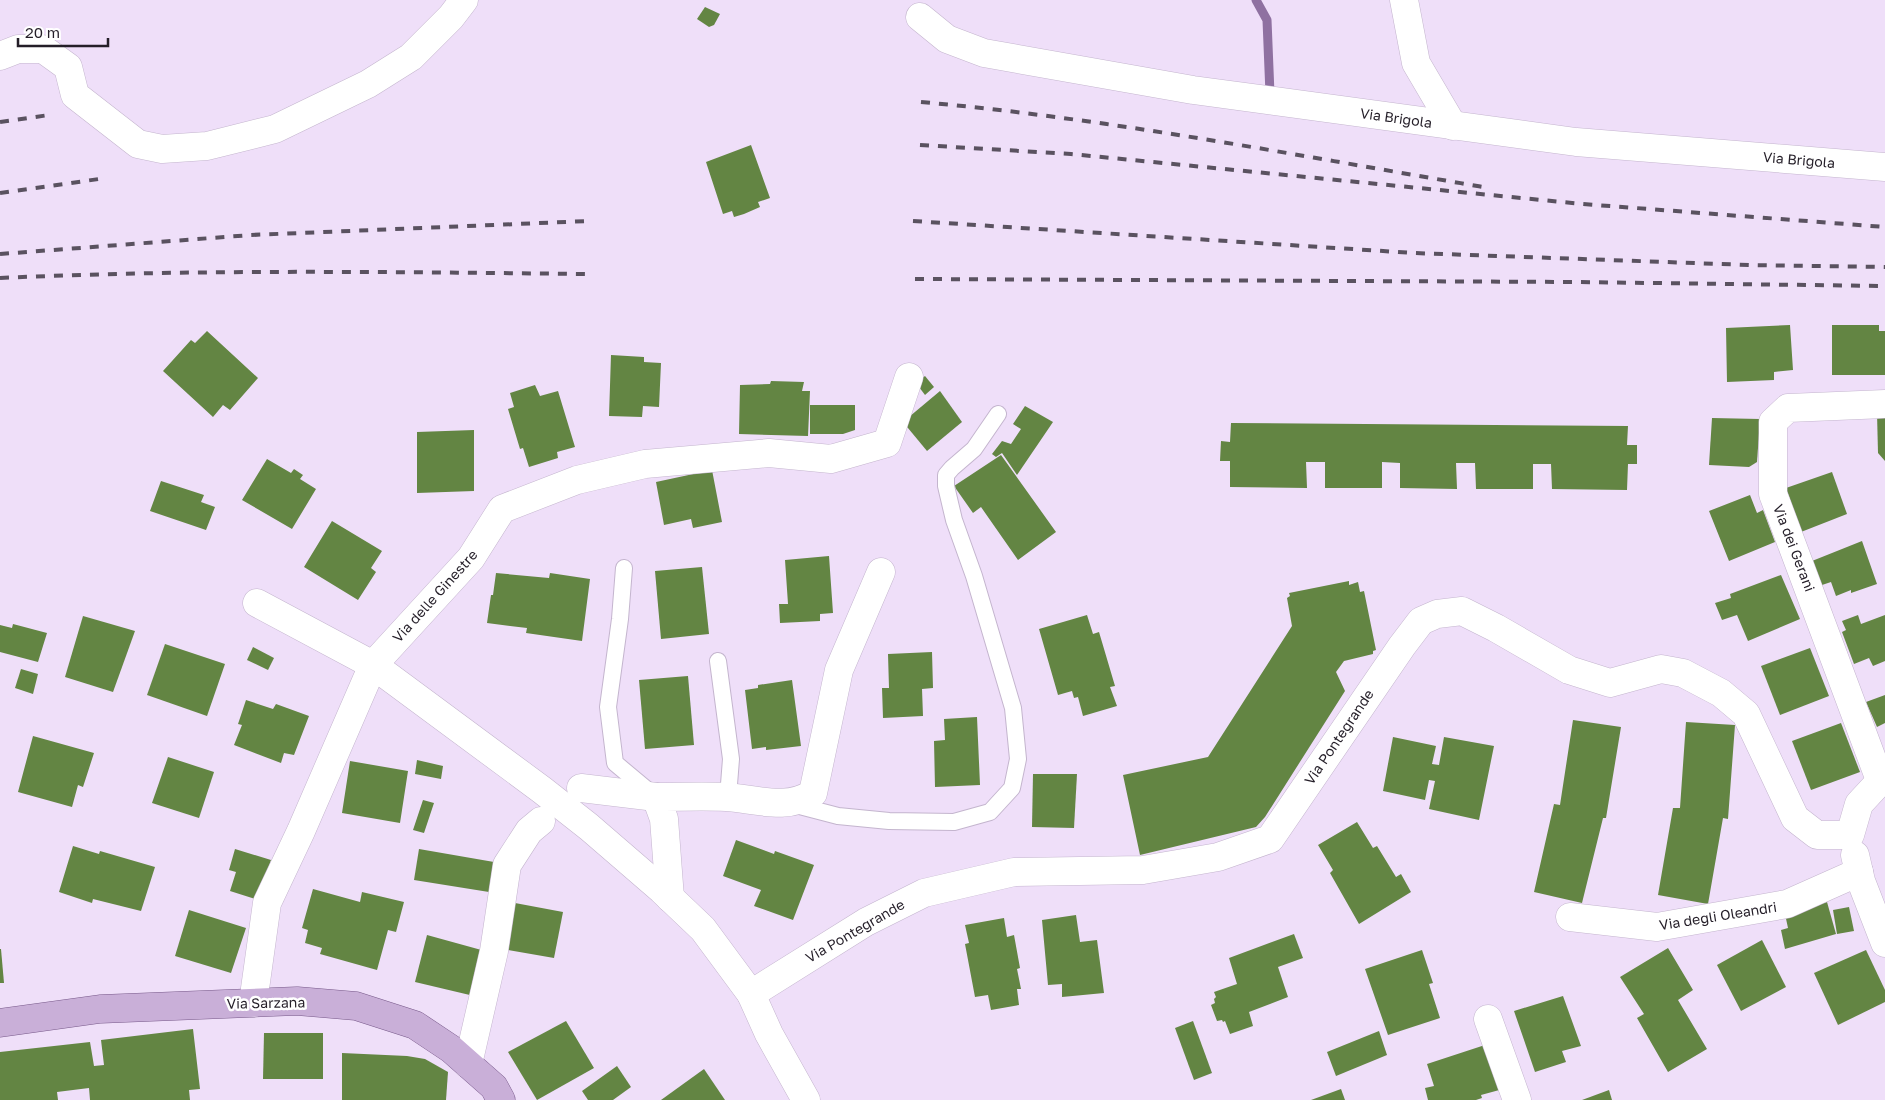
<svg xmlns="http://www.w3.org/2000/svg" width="1885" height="1100" font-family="'Golos Text',sans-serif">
<rect width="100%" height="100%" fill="#efdff9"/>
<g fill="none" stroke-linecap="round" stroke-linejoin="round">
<polyline stroke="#8f71a1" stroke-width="9" points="1256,0 1267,20 1270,94"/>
</g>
<g fill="#638543">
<polygon points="705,7 720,14 714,25 709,27 697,19"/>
<polygon points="751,145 770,198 758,202 760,207 744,214 734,217 732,211 723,214 706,162"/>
<polygon points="1790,325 1793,370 1774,372 1774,380 1727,382 1726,328"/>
<polygon points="1832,325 1879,325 1879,331 1885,331 1885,375 1832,375"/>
<polygon points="207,331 258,378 230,410 223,405 213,417 163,371 191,340 195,343"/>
<polygon points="611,355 644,357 644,362 661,363 659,407 643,406 642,417 609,416"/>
<polygon points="925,376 934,387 925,395 916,383"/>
<polygon points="771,381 804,382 802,391 810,391 808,436 739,434 740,385 770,384"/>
<polygon points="535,385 540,396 558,391 575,447 557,452 558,458 529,467 523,448 520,449 508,409 514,407 510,393"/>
<polygon points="940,391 962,422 927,451 903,422"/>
<polygon points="810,405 855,405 855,430 843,434 810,434"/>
<polygon points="1025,406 1053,422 1017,475 1002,453 996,457 992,454 1002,441 1011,444 1021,429 1013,424"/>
<polygon points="1877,413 1885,413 1885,461 1878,453"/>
<polygon points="1712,418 1760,419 1757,462 1749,467 1709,465"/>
<polygon points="1231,423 1628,426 1627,445 1637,445 1637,464 1628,464 1627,490 1552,489 1551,464 1533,464 1533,489 1476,489 1475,463 1456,463 1457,489 1400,488 1400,463 1382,462 1382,488 1325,488 1325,462 1306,462 1307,488 1230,487 1230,461 1220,461 1221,441 1230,442"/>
<polygon points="474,430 474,491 417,493 417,432"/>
<polygon points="1001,455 1056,532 1018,560 981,507 973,513 954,486"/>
<polygon points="267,459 291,473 294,469 303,475 300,479 316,489 292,529 242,500"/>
<polygon points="712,470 722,522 693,528 691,519 664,525 656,482"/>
<polygon points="1832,472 1847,514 1801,532 1786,488"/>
<polygon points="161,481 204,495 201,502 215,507 206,530 150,511"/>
<polygon points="1750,495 1757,513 1763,510 1775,542 1729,561 1709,511"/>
<polygon points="332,521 382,551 371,568 376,572 358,600 304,567"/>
<polygon points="1862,541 1877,584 1851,593 1851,590 1836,596 1831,582 1822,585 1812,561"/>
<polygon points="829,556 833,613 820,614 820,621 780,623 779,604 788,604 785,560"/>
<polygon points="702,567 709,634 661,639 655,571"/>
<polygon points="496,573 549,578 550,573 590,579 582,641 526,633 527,628 487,623 491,595 493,595"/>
<polygon points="1781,575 1800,619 1748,641 1737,615 1722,620 1715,603 1731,598 1730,594"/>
<polygon points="1349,581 1349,585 1358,582 1360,592 1364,591 1376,650 1373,651 1373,654 1344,661 1336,672 1345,691 1265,817 1256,827 1140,855 1123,775 1208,757 1292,626 1287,598 1290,596 1289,593"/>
<polygon points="1087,615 1093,634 1099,632 1115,686 1110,687 1117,706 1083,716 1078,697 1074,698 1072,691 1058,695 1039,629"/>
<polygon points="1858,615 1861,624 1885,615 1885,661 1873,666 1869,658 1854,664 1842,632 1846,630 1842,621"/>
<polygon points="83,616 135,631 113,692 65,677"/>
<polygon points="13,624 47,633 38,662 0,652 0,625 12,628"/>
<polygon points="165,644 225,664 207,716 147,695"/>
<polygon points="253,647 274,658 268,670 247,660"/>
<polygon points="1810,648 1829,696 1780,715 1761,666"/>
<polygon points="932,652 933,688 922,689 923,716 883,718 882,688 889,688 888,654"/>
<polygon points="21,669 38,674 33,694 15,688"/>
<polygon points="688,676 694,745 645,749 639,680"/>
<polygon points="792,680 801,746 766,750 766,747 752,749 745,690 758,688 758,685"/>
<polygon points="1885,695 1885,723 1877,727 1866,702"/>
<polygon points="246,700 273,709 276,704 309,716 294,755 284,753 281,763 234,745 242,725 238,724"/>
<polygon points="977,717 980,785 935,787 934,741 945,740 944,719"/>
<polygon points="1573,720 1621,727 1606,818 1603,818 1582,903 1534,892 1554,804 1560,805"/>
<polygon points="1686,722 1735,725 1728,819 1723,818 1708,904 1658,895 1673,808 1680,808"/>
<polygon points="1841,723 1860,772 1811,790 1792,741"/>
<polygon points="33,736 94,753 83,787 78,785 72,807 18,792"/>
<polygon points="1393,737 1436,746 1432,764 1439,765 1444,737 1494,746 1479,820 1429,809 1435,781 1429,780 1425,800 1383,791"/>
<polygon points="168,757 214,772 199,818 152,803"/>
<polygon points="417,760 443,766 441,779 415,774"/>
<polygon points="350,761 408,771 400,823 342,813"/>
<polygon points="1033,774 1077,774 1074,828 1032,827"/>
<polygon points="423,800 434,803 424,833 413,830"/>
<polygon points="1357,822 1373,848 1377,846 1396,877 1401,874 1411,892 1359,924 1330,873 1333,870 1318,845"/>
<polygon points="736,840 774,854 775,851 814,865 793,920 754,906 761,890 723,876"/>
<polygon points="73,846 99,854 100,851 155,867 141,911 93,899 92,903 59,892"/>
<polygon points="235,849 271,860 258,900 230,891 236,872 229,870"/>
<polygon points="419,849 494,862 489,892 414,880"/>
<polygon points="313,889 360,902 362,892 404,902 396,932 388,930 377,970 320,954 322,948 305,943 308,930 302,928"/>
<polygon points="1827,902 1836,934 1785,949 1781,930 1788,928 1785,914"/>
<polygon points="515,903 563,912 554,958 508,950"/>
<polygon points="1849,907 1854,931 1837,934 1833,910"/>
<polygon points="189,910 246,928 231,973 175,956"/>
<polygon points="1076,915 1080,942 1097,940 1104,993 1062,997 1062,984 1048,985 1042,920"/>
<polygon points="1004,918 1007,937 1014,935 1020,968 1017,969 1021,989 1017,989 1019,1005 991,1010 988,995 975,997 965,944 969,943 965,925"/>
<polygon points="1294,934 1303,958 1278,967 1288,997 1249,1012 1253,1026 1230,1034 1225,1021 1223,1022 1222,1020 1217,1021 1211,1005 1215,1003 1214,999 1216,997 1214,992 1237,984 1229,958"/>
<polygon points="427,935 485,951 474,996 415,982"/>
<polygon points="1762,940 1786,987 1741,1011 1717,965"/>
<polygon points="1668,948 1693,990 1678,1000 1707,1049 1668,1072 1637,1018 1644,1014 1620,977"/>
<polygon points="0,949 1,949 4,983 0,983"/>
<polygon points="1422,950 1433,983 1429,984 1440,1018 1388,1035 1365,969"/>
<polygon points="1866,950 1885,990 1885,1002 1838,1025 1814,973"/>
<polygon points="1563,996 1581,1046 1562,1051 1566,1062 1535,1072 1514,1011"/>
<polygon points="566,1021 594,1068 537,1100 508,1052"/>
<polygon points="1193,1021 1212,1073 1194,1080 1175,1028"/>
<polygon points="193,1029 200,1089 189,1090 190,1100 90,1100 89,1088 57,1092 58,1100 0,1100 0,1052 90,1042 94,1066 104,1065 101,1040"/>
<polygon points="1379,1031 1387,1055 1336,1076 1327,1052"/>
<polygon points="264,1033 323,1033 323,1079 263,1079"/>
<polygon points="1488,1044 1503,1089 1481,1095 1482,1098 1476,1100 1428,1100 1425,1088 1434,1086 1427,1064"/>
<polygon points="342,1053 407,1056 425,1059 448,1072 446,1100 342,1100"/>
<polygon points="617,1066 631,1087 613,1100 588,1100 582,1091"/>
<polygon points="704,1069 725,1100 661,1100"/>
<polygon points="1341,1089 1345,1100 1311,1100"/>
<polygon points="1609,1090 1612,1100 1582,1100"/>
</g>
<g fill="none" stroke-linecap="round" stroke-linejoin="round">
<g stroke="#c4b5ce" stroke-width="18">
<g id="lane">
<polyline points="624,568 620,619 608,707 615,763 652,794"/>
<polyline points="718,661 731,759 728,797"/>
<polyline points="792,804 838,816 889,821 954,822 990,812 1012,788 1018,759 1013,708 974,576 954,520 946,486 946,475 952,468 974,449 998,414"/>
</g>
</g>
<g stroke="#c4b5ce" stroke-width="29">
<g id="street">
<polyline points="1404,0 1416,63 1453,126"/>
<polyline points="920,17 947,39 984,53 1193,90 1576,142 1885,167"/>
<polyline points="0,56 18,49 43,49 68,67 75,95 138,144 162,149 207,146 275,129 368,84 411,57 451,17 464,0"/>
<polyline points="257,603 373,665 542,790 589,827 662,890 703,929 751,994 769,1034 806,1100"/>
<polyline points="1880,780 1773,494 1773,422 1788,408 1885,404"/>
<polyline points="581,788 656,797"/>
<polyline points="1855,855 1861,881 1885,943"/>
<path d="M670 898 664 819 656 797C679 797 703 796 726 797 755 799 788 811 813 793L839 670 881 572"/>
<polyline points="1570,917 1657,927 1787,904 1859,872"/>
<polyline points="751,994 866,922 924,893 1014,872 1143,870 1218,857 1270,839 1402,646 1421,621 1437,614 1462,611 1496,628 1569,670 1610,683 1661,669 1683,673 1721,693 1746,714 1795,818 1817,835 1850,835 1859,804 1885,776"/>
<polyline points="253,1003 267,903 301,831 373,665 471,558 502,509 577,480 645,464 769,453 831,459 887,443 909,377"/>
<polyline points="1488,1019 1517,1100"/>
<polyline points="468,1064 494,951 507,865 529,831 541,821"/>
</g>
</g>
<g stroke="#785a8a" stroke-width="29">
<polyline id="primary" points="0,1023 100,1009 297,1001 356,1006 415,1025 451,1049 494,1087 501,1100"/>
</g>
<use href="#lane" stroke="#fff" stroke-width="16"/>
<use href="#street" stroke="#fff" stroke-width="28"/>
<use href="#primary" stroke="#c9afd8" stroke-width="28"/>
<g stroke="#5a5260" stroke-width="4" stroke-dasharray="9 9" stroke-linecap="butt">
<path d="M921 102C1112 119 1300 156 1489 188"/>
<polyline points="0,122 49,115"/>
<polyline points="920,145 1071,154 1583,204 1885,227"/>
<polyline points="0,193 106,178"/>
<polyline points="913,221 1414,253 1749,265 1885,267"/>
<polyline points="0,254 251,235 590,221"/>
<path d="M0 278C196 269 392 272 588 274"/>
<polyline points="915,279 1575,282 1885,286"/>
</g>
</g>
<g text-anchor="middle" stroke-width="5" stroke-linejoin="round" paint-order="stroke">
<g font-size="14" fill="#241e28" stroke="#fff">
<text transform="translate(1396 118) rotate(8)" y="5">Via Brigola</text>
<text transform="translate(1799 160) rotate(5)" y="5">Via Brigola</text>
<text transform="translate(1794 548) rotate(69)" y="5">Via dei Gerani</text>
<text transform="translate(435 596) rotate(-48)" y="5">Via delle Ginestre</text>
<text transform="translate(1339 737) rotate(-56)" y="5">Via Pontegrande</text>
<text transform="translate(1718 916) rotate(-9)" y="5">Via degli Oleandri</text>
<text transform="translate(855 931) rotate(-30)" y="5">Via Pontegrande</text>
<text transform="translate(266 1003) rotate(-1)" y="5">Via Sarzana</text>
</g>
</g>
<path d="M18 38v8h90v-8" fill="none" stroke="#241e28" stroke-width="2.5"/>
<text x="25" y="38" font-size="15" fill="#241e28" stroke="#ffffff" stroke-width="4" paint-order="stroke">20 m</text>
</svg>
